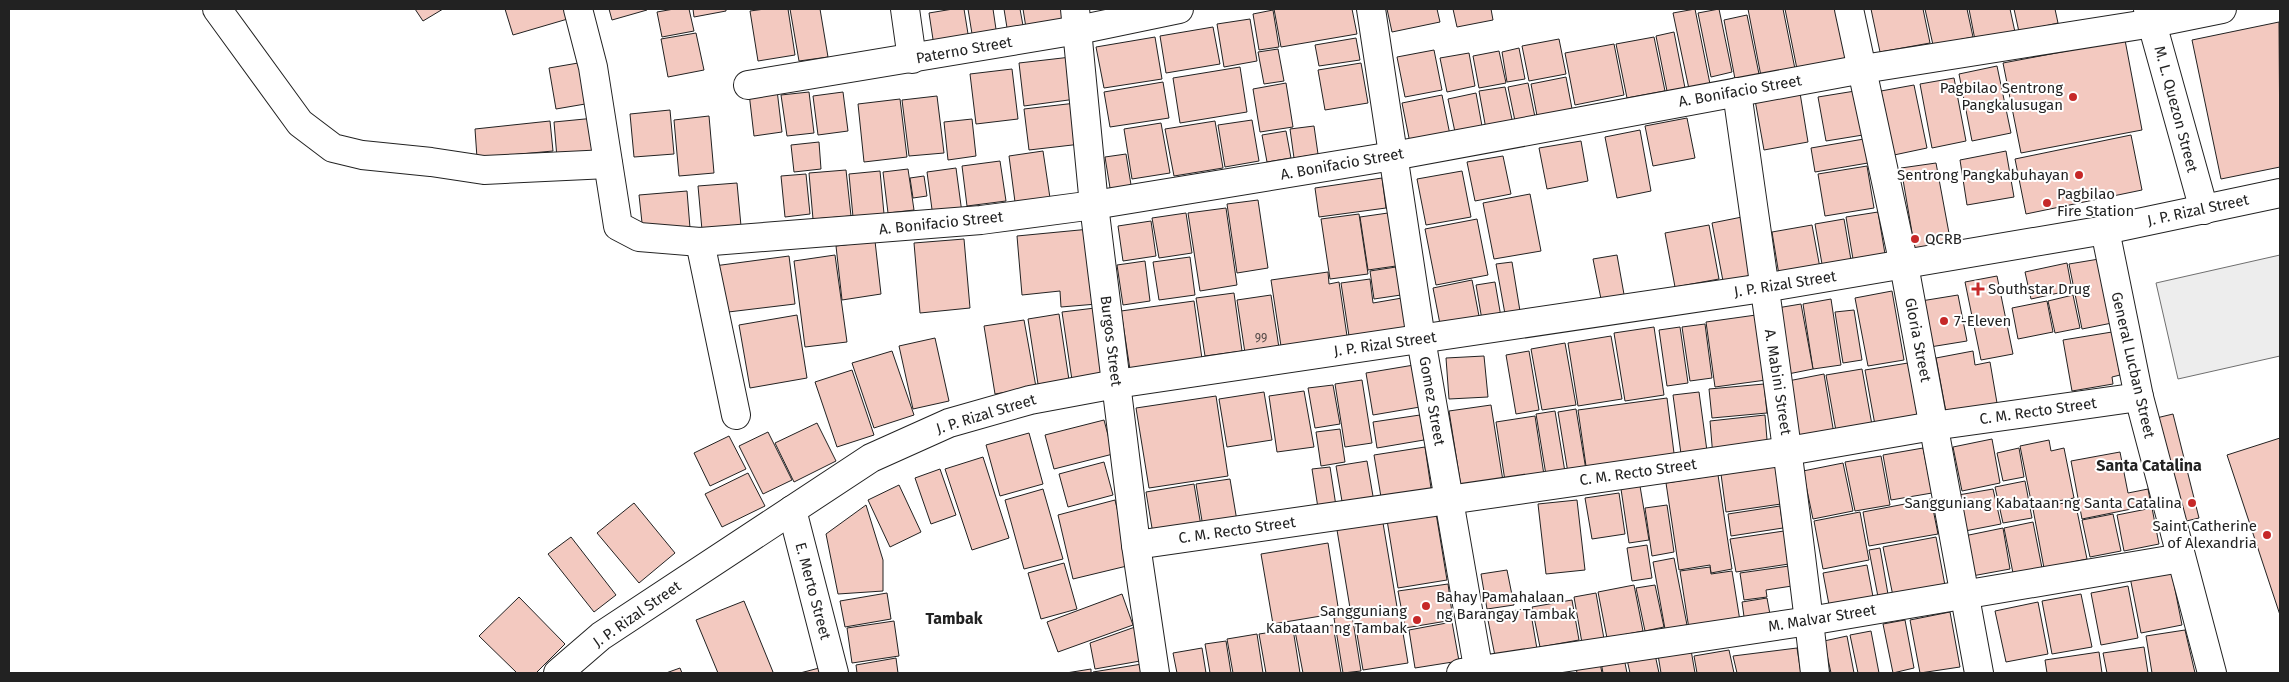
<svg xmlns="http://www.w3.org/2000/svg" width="2289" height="682" font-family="'Fira Sans',sans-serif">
<rect width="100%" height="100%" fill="#fff"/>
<polygon fill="#ededed" stroke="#6f6f6f" points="2280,255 2280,356 2178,379 2156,283"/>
<g fill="#f3c9c0" stroke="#222">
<polygon points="415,9 443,9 423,21"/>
<polygon points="505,9 568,9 571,18 513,35"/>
<polygon points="609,9 646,9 647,10 612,20"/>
<polygon points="674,9 689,9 694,31 662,37 657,12"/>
<polygon points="693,9 726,9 726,11 694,17"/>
<polygon points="765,9 788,9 795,55 758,61 750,11"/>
<polygon points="790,9 820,9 828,57 799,61"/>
<polygon points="953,9 964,9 969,40 934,46 929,13"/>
<polygon points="968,9 993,9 997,36 973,40"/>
<polygon points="1004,9 1020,9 1024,31 1008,34"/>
<polygon points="1023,9 1068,9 1071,27 1027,34"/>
<polygon points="1274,9 1352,9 1357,34 1281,47"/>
<polygon points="1387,9 1437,9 1440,22 1392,32"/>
<polygon points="1453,9 1491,9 1493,20 1457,27"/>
<polygon points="1695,9 1710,84 1689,89 1673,13"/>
<polygon points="1719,9 1732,72 1711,77 1698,13"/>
<polygon points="1748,9 1783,9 1795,69 1761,76"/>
<polygon points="1785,9 1837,9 1846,59 1797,69"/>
<polygon points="1871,9 1923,9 1930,43 1880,52"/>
<polygon points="1925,9 1967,9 1973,37 1933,45"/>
<polygon points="1969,9 2010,9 2015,32 1975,40"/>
<polygon points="2014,9 2055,9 2058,23 2019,32"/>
<polygon points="1273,10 1279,47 1259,50 1253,14"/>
<polygon points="1747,15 1759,74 1735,79 1724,20"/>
<polygon points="1250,19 1257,61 1224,67 1217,24"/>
<polygon points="2279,22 2280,167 2221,179 2192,40"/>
<polygon points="1213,27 1220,64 1166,73 1160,36"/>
<polygon points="1674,32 1685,88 1667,91 1656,36"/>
<polygon points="696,33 704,70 668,77 661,39"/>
<polygon points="1155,37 1162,79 1104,88 1096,47"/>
<polygon points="1654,37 1665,91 1627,98 1616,44"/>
<polygon points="1356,38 1360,60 1319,66 1315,45"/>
<polygon points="1559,39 1566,74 1529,81 1522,46"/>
<polygon points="2125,40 2142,130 2021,153 2003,63"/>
<polygon points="1614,44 1624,95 1575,105 1565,53"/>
<polygon points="1519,48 1525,79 1507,82 1502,52"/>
<polygon points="1278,49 1284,81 1264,84 1258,52"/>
<polygon points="1434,50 1442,90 1405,97 1397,57"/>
<polygon points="1499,51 1506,83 1479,88 1473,56"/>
<polygon points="1469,53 1475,86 1447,92 1440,58"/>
<polygon points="1071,57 1076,99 1024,106 1019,63"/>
<polygon points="584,62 591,103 556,109 549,68"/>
<polygon points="1361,63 1368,103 1325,110 1318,70"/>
<polygon points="1997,66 2011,133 1972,141 1959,74"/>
<polygon points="1240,67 1247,112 1180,123 1173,78"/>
<polygon points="1012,69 1018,119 976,124 970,74"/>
<polygon points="1566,77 1573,114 1538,121 1531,84"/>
<polygon points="1954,78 1966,141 1932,148 1920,84"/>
<polygon points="1163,82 1169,118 1110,127 1104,92"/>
<polygon points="1286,83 1293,127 1260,132 1253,89"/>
<polygon points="1528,83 1535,117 1515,121 1508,87"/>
<polygon points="1914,85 1927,148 1894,155 1881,91"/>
<polygon points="1505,87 1513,124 1486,129 1479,91"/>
<polygon points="777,90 782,132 754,136 749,93"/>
<polygon points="1855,91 1863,135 1826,141 1818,97"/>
<polygon points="809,92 814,133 787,136 781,95"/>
<polygon points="843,92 848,131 818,135 813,96"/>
<polygon points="1476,93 1482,126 1455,132 1448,99"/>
<polygon points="1800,93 1808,142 1764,150 1755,100"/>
<polygon points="1442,95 1450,135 1410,143 1402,103"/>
<polygon points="937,96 944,153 909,156 902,100"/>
<polygon points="900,99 907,157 864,162 858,104"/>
<polygon points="1076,103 1081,144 1029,150 1024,109"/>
<polygon points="670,110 674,154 634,157 630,114"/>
<polygon points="709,116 714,173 679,176 674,120"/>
<polygon points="595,118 599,154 557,158 554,122"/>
<polygon points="1687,118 1695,158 1653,166 1645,126"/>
<polygon points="972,119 976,156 948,160 944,122"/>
<polygon points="1252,120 1259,161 1225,167 1218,125"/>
<polygon points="550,121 553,151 477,158 475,129"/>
<polygon points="1215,121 1223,168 1174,176 1165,129"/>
<polygon points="1161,123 1170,173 1132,179 1124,129"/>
<polygon points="1314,126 1318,154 1294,158 1290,129"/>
<polygon points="1640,130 1651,191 1617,198 1605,137"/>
<polygon points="1286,131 1291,158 1267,162 1262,135"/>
<polygon points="2131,135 2142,190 2026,214 2015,159"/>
<polygon points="1864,139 1868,163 1815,172 1811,148"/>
<polygon points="1581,141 1588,181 1547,189 1539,148"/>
<polygon points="819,142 821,169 794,172 791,145"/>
<polygon points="1043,151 1050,198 1015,202 1009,156"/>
<polygon points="2006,151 2014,197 1967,205 1960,160"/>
<polygon points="1126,154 1132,191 1111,194 1105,157"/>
<polygon points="1503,156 1511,194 1475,201 1467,162"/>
<polygon points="1000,161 1006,201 967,206 962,166"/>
<polygon points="1936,163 1951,244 1915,250 1901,168"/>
<polygon points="1867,166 1874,208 1825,216 1818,174"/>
<polygon points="956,168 962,213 933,217 927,172"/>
<polygon points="908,169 914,210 888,213 883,172"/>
<polygon points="846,170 851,216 813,219 809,173"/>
<polygon points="880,171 884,214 853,217 849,174"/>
<polygon points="1462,171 1471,217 1426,225 1417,179"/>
<polygon points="806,174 810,214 785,217 781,176"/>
<polygon points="924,176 927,196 913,198 910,178"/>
<polygon points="1382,178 1386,208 1319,217 1315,188"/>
<polygon points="737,183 741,226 702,230 698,186"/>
<polygon points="687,191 690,228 643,232 639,195"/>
<polygon points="1530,194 1541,251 1494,259 1483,203"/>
<polygon points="1258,200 1268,268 1237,273 1227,204"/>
<polygon points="1226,208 1237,285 1200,291 1188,213"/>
<polygon points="1878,212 1885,254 1853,259 1846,217"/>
<polygon points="1186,213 1192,253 1159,258 1152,218"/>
<polygon points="1388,213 1396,266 1368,270 1360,217"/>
<polygon points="1359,214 1368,274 1330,279 1321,219"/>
<polygon points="1742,217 1753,275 1723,281 1712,223"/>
<polygon points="1477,219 1488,275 1436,285 1425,229"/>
<polygon points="1844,219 1851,260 1822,264 1815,224"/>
<polygon points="1151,221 1156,256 1123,261 1118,226"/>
<polygon points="1709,225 1719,279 1675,287 1665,233"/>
<polygon points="1812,225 1820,268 1779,275 1772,232"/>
<polygon points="1090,229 1097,304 1061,307 1060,291 1022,295 1017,236"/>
<polygon points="964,239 970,308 920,313 914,243"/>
<polygon points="875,241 881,294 842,300 836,246"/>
<polygon points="835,255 847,342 805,347 794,261"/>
<polygon points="1617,255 1625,300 1602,304 1593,259"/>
<polygon points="789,256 795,304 720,313 714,266"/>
<polygon points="1190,257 1195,295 1159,300 1153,262"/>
<polygon points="2099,259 2112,323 2082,329 2069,264"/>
<polygon points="1145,261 1150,301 1123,305 1117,265"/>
<polygon points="1512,262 1520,311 1505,314 1496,264"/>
<polygon points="2067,263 2072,290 2031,299 2025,272"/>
<polygon points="1396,267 1401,295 1374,299 1370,271"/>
<polygon points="1328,272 1329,284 1339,282 1347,336 1281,346 1271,280"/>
<polygon points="1997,276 2013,354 1981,360 1965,282"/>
<polygon points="1370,279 1373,303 1402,298 1407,328 1349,336 1341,283"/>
<polygon points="1472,280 1479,316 1440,324 1433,288"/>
<polygon points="1495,282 1501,317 1482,320 1476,285"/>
<polygon points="1892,291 1904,360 1868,366 1855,298"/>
<polygon points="1234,293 1242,351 1205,356 1196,298"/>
<polygon points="1271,295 1279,348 1245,353 1237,300"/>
<polygon points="1958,295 1967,341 1930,347 1921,301"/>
<polygon points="2073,295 2080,328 2055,333 2048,301"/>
<polygon points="1831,299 1841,365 1813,369 1803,304"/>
<polygon points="1194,301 1203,366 1131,376 1121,311"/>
<polygon points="2047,301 2053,332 2018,339 2012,308"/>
<polygon points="1801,304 1813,369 1783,375 1771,309"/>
<polygon points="1095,308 1105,375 1072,380 1062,312"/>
<polygon points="1854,310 1862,360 1843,363 1835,312"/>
<polygon points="1059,314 1069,380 1038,384 1028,319"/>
<polygon points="797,315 807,378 750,388 739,325"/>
<polygon points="1756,315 1766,380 1715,387 1706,322"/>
<polygon points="1024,320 1036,387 995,394 984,326"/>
<polygon points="1705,324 1712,378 1690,381 1682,327"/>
<polygon points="1654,327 1664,395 1625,401 1614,333"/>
<polygon points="1680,327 1688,383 1667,386 1659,330"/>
<polygon points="2112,332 2120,375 2112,377 2113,384 2072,391 2063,340"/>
<polygon points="1611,336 1622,399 1578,406 1568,343"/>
<polygon points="935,338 949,401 913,409 899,346"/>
<polygon points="1565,343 1576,405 1542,410 1531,349"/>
<polygon points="892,351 914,415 874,428 852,363"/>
<polygon points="1529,351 1539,410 1516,414 1506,355"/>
<polygon points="1973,351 1975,365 1990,362 1997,403 1946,412 1936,358"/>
<polygon points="1484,356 1488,397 1449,399 1446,358"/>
<polygon points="1908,363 1918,418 1875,425 1865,370"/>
<polygon points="1414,365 1420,407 1373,415 1366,373"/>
<polygon points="1862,369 1872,425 1836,431 1826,375"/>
<polygon points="852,370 874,435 837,447 815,382"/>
<polygon points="1824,374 1834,434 1799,440 1788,381"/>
<polygon points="1362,380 1372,443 1345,447 1335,384"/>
<polygon points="1764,384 1767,413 1712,418 1709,389"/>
<polygon points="1333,385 1340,424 1315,428 1308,388"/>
<polygon points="1304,391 1314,447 1277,452 1269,396"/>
<polygon points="1264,392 1272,440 1227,447 1219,399"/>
<polygon points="1699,392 1707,451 1681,454 1673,395"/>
<polygon points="1216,396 1228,476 1149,488 1136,408"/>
<polygon points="1667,398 1675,461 1587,473 1578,410"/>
<polygon points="1491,405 1503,481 1461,487 1449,411"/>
<polygon points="1576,409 1586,470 1568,473 1558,412"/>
<polygon points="1555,411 1565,472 1546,475 1536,414"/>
<polygon points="2173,414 2199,518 2174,524 2148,420"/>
<polygon points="1420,415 1424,440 1377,448 1373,422"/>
<polygon points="1765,415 1768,452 1713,457 1710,421"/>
<polygon points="1535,416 1544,475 1505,481 1496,422"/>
<polygon points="1104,420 1113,454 1054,469 1045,435"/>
<polygon points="817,423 836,461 794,482 775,443"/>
<polygon points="1340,429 1345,462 1321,466 1316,432"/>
<polygon points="768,432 792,480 763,494 739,446"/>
<polygon points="1029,433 1043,484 1000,496 986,445"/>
<polygon points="729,436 746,469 710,486 694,453"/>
<polygon points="2280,438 2280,615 2227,455"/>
<polygon points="1992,439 2000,483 1962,491 1953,447"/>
<polygon points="2049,440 2051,451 2064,448 2074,498 2032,506 2020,446"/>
<polygon points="1425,447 1432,495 1382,503 1374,455"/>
<polygon points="1923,448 1932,493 1891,500 1883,455"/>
<polygon points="2019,448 2024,477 2003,481 1997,453"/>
<polygon points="2120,452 2128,493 2148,489 2151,505 2082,519 2071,461"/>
<polygon points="1881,456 1890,505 1855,511 1845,462"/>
<polygon points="983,457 1009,538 972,550 945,469"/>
<polygon points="1367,461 1374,502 1343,507 1336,466"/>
<polygon points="1104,462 1113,495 1068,507 1059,474"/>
<polygon points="1843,463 1853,511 1813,519 1803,471"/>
<polygon points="1775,466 1781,504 1726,512 1721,474"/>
<polygon points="1330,467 1336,506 1318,508 1312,469"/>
<polygon points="940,469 956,515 931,524 915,478"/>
<polygon points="748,473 765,506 722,527 705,494"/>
<polygon points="1718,475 1732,569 1711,573 1710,565 1679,570 1666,483"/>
<polygon points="1230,479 1237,521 1203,527 1196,484"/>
<polygon points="2025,481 2032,518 2003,523 1995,487"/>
<polygon points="1194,484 1201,526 1153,534 1146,492"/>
<polygon points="899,485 921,532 890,547 868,500"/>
<polygon points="1640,486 1649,540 1629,543 1621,489"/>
<polygon points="1043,489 1063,559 1024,569 1005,500"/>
<polygon points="1993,489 2001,524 1965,531 1958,495"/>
<polygon points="1619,493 1625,534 1592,539 1585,498"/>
<polygon points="1931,499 1938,534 1869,546 1863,512"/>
<polygon points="1115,500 1131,565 1073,579 1058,515"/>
<polygon points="1577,500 1585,570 1546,574 1538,504"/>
<polygon points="2075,501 2087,559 2044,568 2033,509"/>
<polygon points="634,503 675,553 639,583 597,533"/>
<polygon points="866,505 883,560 883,591 838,594 826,534"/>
<polygon points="1667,505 1674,552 1652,556 1645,508"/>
<polygon points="1780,506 1783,528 1731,536 1728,514"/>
<polygon points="2152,508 2159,544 2124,551 2117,515"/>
<polygon points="1860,512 1869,560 1823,569 1814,521"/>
<polygon points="1436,513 1447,580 1398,588 1387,520"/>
<polygon points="2113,514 2121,551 2090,557 2082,520"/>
<polygon points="1382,517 1397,607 1351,614 1336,524"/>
<polygon points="2033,522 2042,568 2013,573 2004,528"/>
<polygon points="2003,528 2010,569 1972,576 1964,536"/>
<polygon points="1784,531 1789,564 1736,572 1730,539"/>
<polygon points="571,537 616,595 594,612 548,554"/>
<polygon points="1936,537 1946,591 1894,601 1883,547"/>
<polygon points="1328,543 1339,613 1273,624 1261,554"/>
<polygon points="1647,545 1652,578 1632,581 1627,548"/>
<polygon points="1880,548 1889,600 1879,602 1869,550"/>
<polygon points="1674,558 1687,625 1665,629 1653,562"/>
<polygon points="1064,563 1077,609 1041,619 1028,573"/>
<polygon points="1867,565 1874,602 1830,610 1823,573"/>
<polygon points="1789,566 1792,586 1766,590 1767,597 1744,600 1740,573"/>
<polygon points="1710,567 1711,574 1732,571 1740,621 1689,629 1680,571"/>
<polygon points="2171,569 2182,625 2141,633 2130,577"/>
<polygon points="1507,570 1514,605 1487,609 1481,574"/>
<polygon points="1448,584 1453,620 1405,628 1398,591"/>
<polygon points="1634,585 1643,631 1607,638 1598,592"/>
<polygon points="1655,585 1664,627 1645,631 1636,588"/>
<polygon points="2128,586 2138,638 2101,645 2091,593"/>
<polygon points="887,593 891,619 845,627 840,601"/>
<polygon points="1596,593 1604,639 1582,643 1574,597"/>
<polygon points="1122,594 1133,625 1058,652 1047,622"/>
<polygon points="2081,594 2092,647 2052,654 2042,601"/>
<polygon points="519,597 565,644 536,673 517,673 479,636"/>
<polygon points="1767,598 1771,620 1745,624 1742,602"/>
<polygon points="1572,600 1579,640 1540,647 1532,607"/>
<polygon points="744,601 773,672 770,673 718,673 696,620"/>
<polygon points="2038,602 2048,654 2006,662 1995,611"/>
<polygon points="1530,608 1537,649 1495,656 1487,615"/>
<polygon points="1399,609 1408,663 1363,670 1354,616"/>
<polygon points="1950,612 1960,667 1920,673 1910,620"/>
<polygon points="1352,615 1361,671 1343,673 1334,618"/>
<polygon points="1905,620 1914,668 1893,673 1883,624"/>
<polygon points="894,621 899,656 852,663 847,628"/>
<polygon points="1452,622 1459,661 1415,668 1409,630"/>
<polygon points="1333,625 1341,673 1303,673 1295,631"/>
<polygon points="1135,627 1140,661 1095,669 1090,643"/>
<polygon points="1293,629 1300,673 1266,673 1259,634"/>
<polygon points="2185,630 2195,673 2152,673 2146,636"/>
<polygon points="1871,631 1879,673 1858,673 1850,635"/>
<polygon points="1257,634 1263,673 1233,673 1227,639"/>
<polygon points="1847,636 1854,673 1831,673 1824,641"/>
<polygon points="1226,641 1231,673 1210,673 1205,644"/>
<polygon points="2144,647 2148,673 2107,673 2103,653"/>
<polygon points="1202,648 1206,673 1177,673 1173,653"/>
<polygon points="1797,648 1801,673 1737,673 1733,656"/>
<polygon points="1654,650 1659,673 1630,673 1626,655"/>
<polygon points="1691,650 1695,673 1661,673 1658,655"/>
<polygon points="1729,650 1734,673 1697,673 1694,656"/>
<polygon points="2099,652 2102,673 2047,673 2045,660"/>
<polygon points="896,658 898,673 857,673 856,665"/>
<polygon points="1624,658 1627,673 1603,673 1601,662"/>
<polygon points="1600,663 1602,673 1577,673 1576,667"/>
<polygon points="1142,664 1143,673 1093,673 1093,672"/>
<polygon points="823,667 825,673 800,673"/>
<polygon points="680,668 682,673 666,673"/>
<polygon points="1091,669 1091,673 1066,673"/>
</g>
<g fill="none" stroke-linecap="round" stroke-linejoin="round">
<g stroke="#222" stroke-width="30">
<g id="minor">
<polyline points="217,9 300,123 333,148 362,155 431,162 484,170 608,164"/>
<polyline points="578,9 593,67 618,226 639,237 700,242 981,220 1094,205 1393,156 1863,69 2153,23 2222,9"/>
<polyline points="905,9 912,59"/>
<polyline points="1075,9 1094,205 1136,545 1155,673"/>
<polyline points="1371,9 1421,339 1479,673"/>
<polyline points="1849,9 1904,265 1979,673"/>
<polyline points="2148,9 2204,210"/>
<polyline points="748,85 1078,30 1179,9"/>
<path d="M1737 92C1764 285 1793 479 1815 673"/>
<polyline points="2105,230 2139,397 2212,673"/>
<polyline points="700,242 736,415"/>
<polyline points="792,510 834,673"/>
<polyline points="1136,545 1788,451 1933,426 2139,397"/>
<polyline points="1461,673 1809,621 2181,558"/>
</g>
</g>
<g stroke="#222" stroke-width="30">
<polyline id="major" points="558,673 601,636 871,458 949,423 1030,400 1116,384 1763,288 2105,230 2280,193"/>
</g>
<use href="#minor" stroke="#fff" stroke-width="28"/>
<use href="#major" stroke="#fff" stroke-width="28"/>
</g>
<g fill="#c62828" stroke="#fff" stroke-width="2">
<circle cx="2073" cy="97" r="5"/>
<circle cx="2079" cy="175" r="5"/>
<circle cx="2047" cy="203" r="5"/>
<circle cx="1915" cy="239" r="5"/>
<path d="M1975.5 281.5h5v5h5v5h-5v5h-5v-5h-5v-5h5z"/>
<circle cx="1944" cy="321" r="5"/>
<circle cx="2192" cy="503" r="5"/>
<circle cx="2267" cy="535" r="5"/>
<circle cx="1426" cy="606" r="5"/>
<circle cx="1417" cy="620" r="5"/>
</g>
<g text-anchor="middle" stroke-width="4" stroke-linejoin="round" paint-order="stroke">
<g font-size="12" fill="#564c4a">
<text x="1261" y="342">99</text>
</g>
<g font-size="15" fill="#222" stroke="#fff">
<text transform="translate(964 50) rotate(-10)" y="5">Paterno Street</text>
<text transform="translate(1740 91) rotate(-10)" y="5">A. Bonifacio Street</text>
<text transform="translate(2176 109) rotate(75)" y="5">M. L. Quezon Street</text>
<text transform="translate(1342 164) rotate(-10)" y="5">A. Bonifacio Street</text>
<text transform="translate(2198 210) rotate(-12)" y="5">J. P. Rizal Street</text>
<text transform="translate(941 223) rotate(-6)" y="5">A. Bonifacio Street</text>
<text transform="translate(1785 284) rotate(-9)" y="5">J. P. Rizal Street</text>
<text transform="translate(1918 340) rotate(79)" y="5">Gloria Street</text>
<text transform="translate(1111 341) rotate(83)" y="5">Burgos Street</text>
<text transform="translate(1385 344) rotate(-8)" y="5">J. P. Rizal Street</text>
<text transform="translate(2133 365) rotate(77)" y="5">General Lucban Street</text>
<text transform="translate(1778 382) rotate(81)" y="5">A. Mabini Street</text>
<text transform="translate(1432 401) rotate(80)" y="5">Gomez Street</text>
<text transform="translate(2038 411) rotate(-8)" y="5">C. M. Recto Street</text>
<text transform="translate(986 414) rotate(-17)" y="5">J. P. Rizal Street</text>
<text transform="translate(1638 472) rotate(-8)" y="5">C. M. Recto Street</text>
<text transform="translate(1237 530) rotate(-8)" y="5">C. M. Recto Street</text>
<text transform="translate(813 591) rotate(75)" y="5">E. Merto Street</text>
<text transform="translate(637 614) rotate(-35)" y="5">J. P. Rizal Street</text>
<text transform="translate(1822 618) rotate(-9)" y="5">M. Malvar Street</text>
</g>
<g font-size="15" fill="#222" stroke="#fff" text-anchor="end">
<text x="2063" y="93">Pagbilao Sentrong<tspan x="2063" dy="17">Pangkalusugan</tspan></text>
<text x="2069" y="180">Sentrong Pangkabuhayan</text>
<text x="2057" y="199" text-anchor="start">Pagbilao<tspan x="2057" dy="17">Fire Station</tspan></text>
<text x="1925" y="244" text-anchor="start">QCRB</text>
<text x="1988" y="294" text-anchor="start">Southstar Drug</text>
<text x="1954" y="326" text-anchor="start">7-Eleven</text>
<text x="2182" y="508">Sangguniang Kabataan ng Santa Catalina</text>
<text x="2257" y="531">Saint Catherine<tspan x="2257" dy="17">of Alexandria</tspan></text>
<text x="1436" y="602" text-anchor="start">Bahay Pamahalaan<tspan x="1436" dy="17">ng Barangay Tambak</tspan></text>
<text x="1407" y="616">Sangguniang<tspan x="1407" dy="17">Kabataan ng Tambak</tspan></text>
</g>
<g font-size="16" font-weight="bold" fill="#222" stroke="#fff">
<text x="2149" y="471">Santa Catalina</text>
<text x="954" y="624">Tambak</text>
</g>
</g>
<rect width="2289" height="682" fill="none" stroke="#222222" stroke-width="20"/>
</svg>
